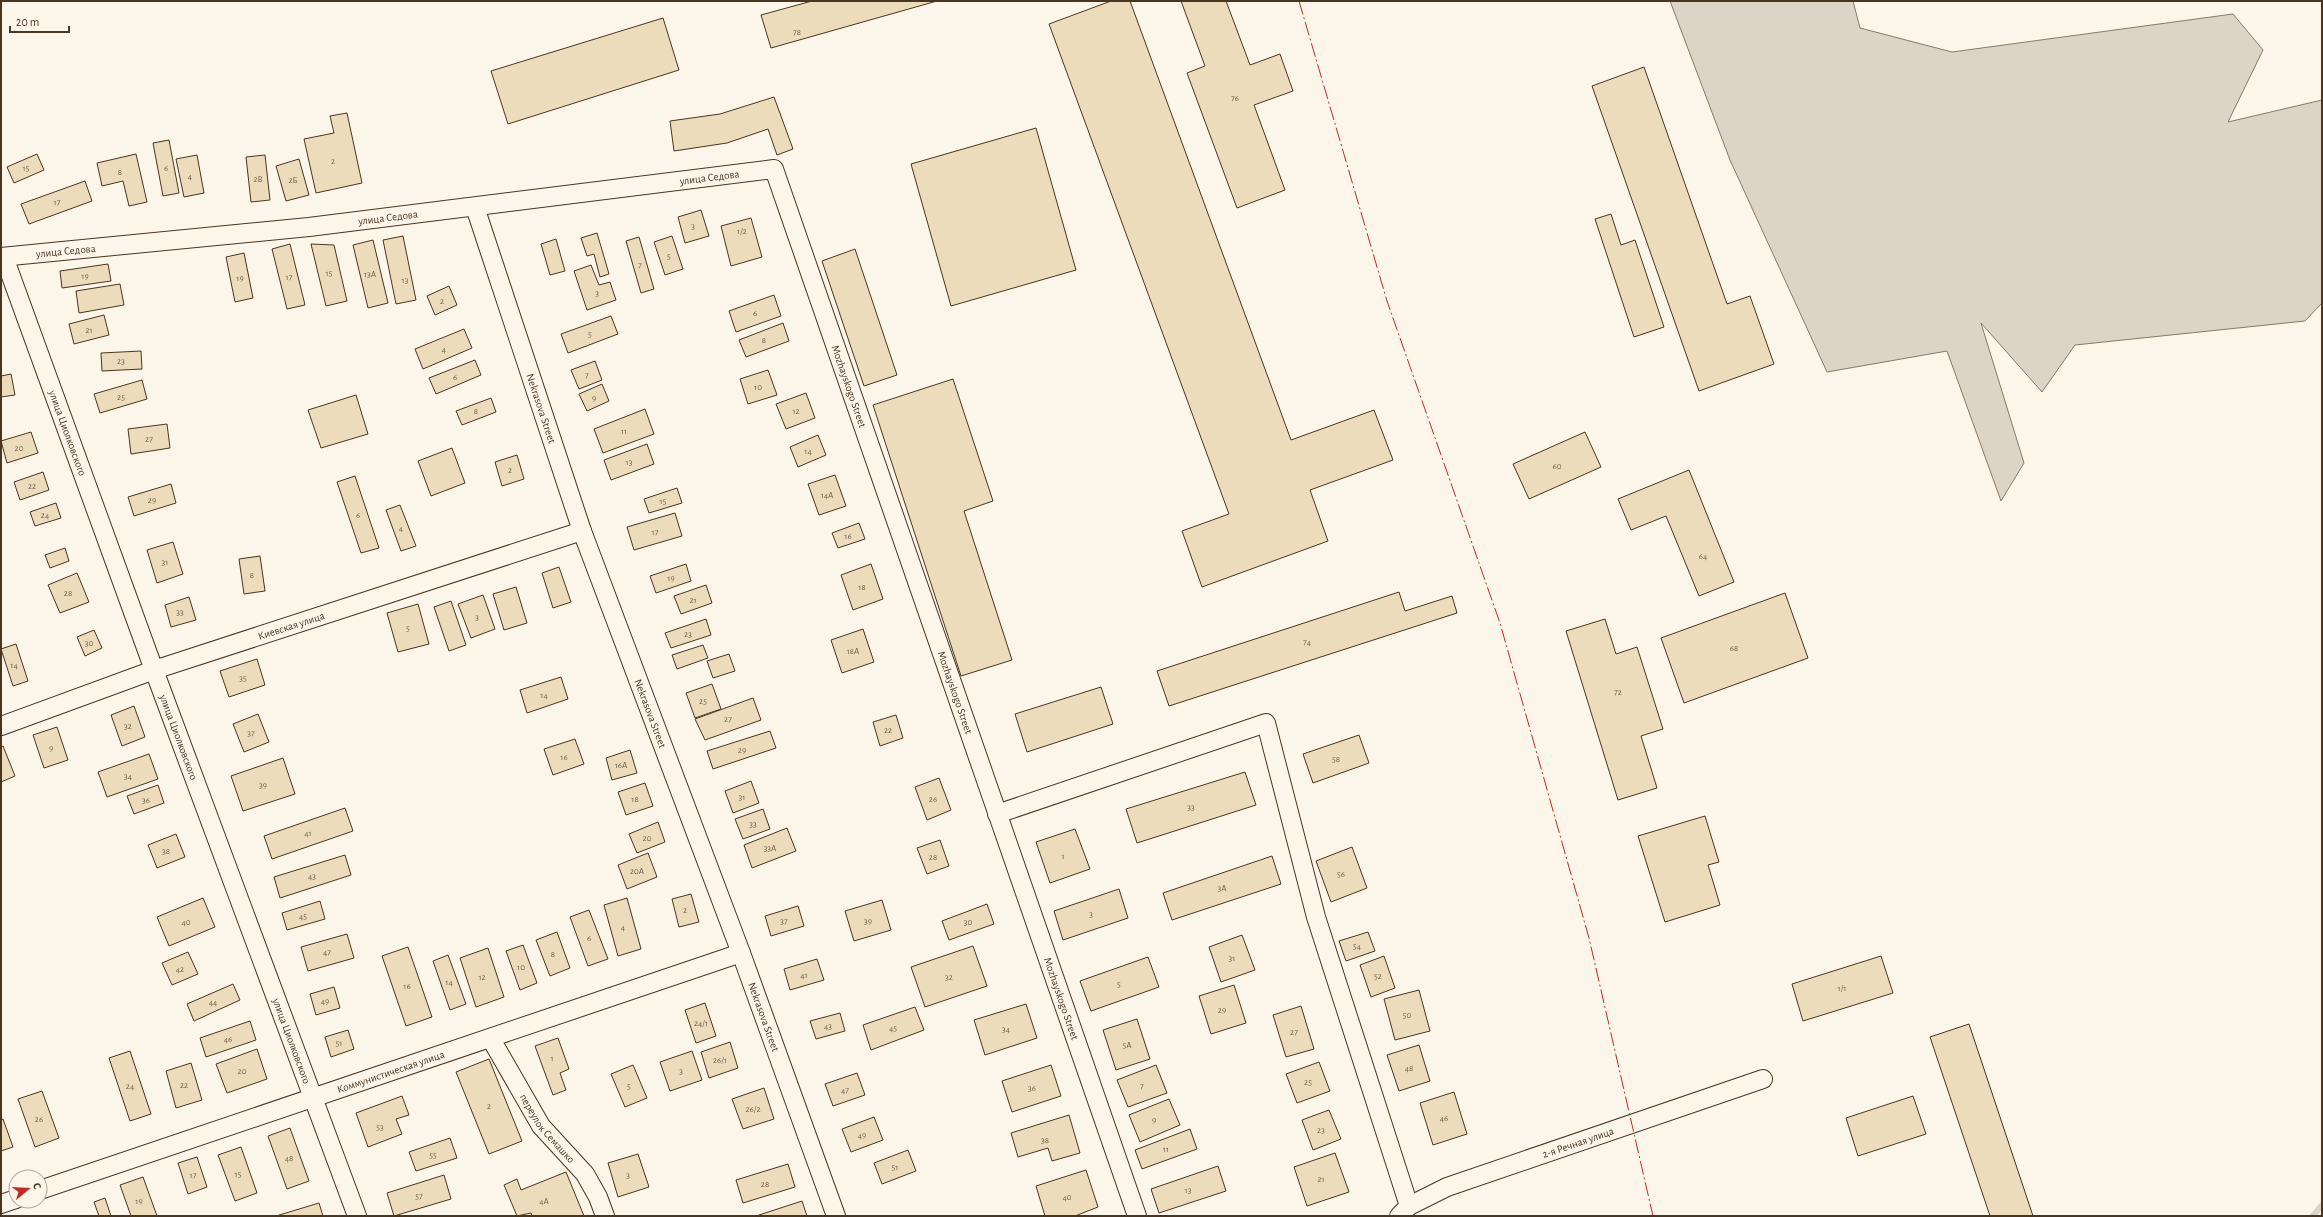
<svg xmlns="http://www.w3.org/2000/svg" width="2323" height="1217" font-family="'Alegreya Sans',sans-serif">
<rect width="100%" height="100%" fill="#fbf6e9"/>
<polygon fill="#dcd4c6" stroke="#887966" points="1670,1 1853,1 1860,28 1952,52 2233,14 2263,50 2228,122 2322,100 2322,303 2305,321 2075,345 2042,392 1981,323 2024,463 2001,501 1947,351 1827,372 1730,160"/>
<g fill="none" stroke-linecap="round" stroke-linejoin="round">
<polyline stroke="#dcd4c6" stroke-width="6" points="2313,1216 2322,1205"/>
</g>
<g fill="#ecdcbc" stroke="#4a3520">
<polygon points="812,1 937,1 771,48 761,15"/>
<polygon points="1111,1 1130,1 1291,440 1374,410 1393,460 1310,490 1328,541 1202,587 1182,531 1229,514 1049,24"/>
<polygon points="1181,1 1226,1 1250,65 1280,54 1293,91 1254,105 1285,190 1237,208 1187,73 1205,66"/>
<polygon points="663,18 679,70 508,124 491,71"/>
<polygon points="1644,67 1727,304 1750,296 1774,364 1699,391 1592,86"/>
<polygon points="774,97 793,149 777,155 768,129 727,143 674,151 670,121 720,114"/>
<polygon points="347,113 362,183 316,193 304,139 334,133 330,116"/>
<polygon points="1036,128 1076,270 951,306 911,164"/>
<polygon points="169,140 179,193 163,196 153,143"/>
<polygon points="37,154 44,170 14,183 7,167"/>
<polygon points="136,154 147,202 129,206 123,181 102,186 97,163"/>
<polygon points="197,155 204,193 184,197 176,159"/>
<polygon points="265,155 270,200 251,202 246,157"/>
<polygon points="299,159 309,195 286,201 276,166"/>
<polygon points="85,181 92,201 29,224 21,204"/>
<polygon points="701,210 709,236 685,243 678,217"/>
<polygon points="1611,214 1621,245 1635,240 1664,327 1634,337 1595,219"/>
<polygon points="751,218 762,257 731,266 721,226"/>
<polygon points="597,233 609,274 600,277 594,254 587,256 581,238"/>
<polygon points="403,236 416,300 396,304 383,240"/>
<polygon points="672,236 683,269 665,275 654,242"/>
<polygon points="639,237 654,289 641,293 626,241"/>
<polygon points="556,239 565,271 550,275 541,244"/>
<polygon points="373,240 388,303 368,308 353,245"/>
<polygon points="290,244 305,305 287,309 272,249"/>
<polygon points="311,244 334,245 347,301 326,306"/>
<polygon points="855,249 897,375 864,386 822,261"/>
<polygon points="244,253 253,298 235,302 226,257"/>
<polygon points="108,264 111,281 62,288 60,271"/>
<polygon points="591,265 599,285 610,282 616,300 587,310 574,271"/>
<polygon points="120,284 124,305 79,313 76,291"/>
<polygon points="449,286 457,305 435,315 427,296"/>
<polygon points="774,295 781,316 736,332 729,311"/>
<polygon points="104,315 109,335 74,344 69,324"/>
<polygon points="611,316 618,334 568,353 561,334"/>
<polygon points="783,323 789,341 746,357 739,340"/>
<polygon points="464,329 472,348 423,369 415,349"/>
<polygon points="141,351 142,369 102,371 101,353"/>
<polygon points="475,360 481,375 436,394 429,378"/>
<polygon points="595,361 602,380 579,389 571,370"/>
<polygon points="768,370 777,395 748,404 740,379"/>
<polygon points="11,374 15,395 1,397 1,376"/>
<polygon points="953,379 993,501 964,511 1012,660 961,676 873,405"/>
<polygon points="142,380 147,399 100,413 94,394"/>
<polygon points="602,384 609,401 587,411 579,394"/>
<polygon points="806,393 815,418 786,429 776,404"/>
<polygon points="356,395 368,434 321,448 308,410"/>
<polygon points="491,398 496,412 462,425 456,411"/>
<polygon points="645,409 654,434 603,453 594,429"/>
<polygon points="167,424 170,448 131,454 128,429"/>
<polygon points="31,432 38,453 7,463 1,441"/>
<polygon points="1585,432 1601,467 1529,499 1513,464"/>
<polygon points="818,435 826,455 798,467 790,447"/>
<polygon points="647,444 654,464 611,480 604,460"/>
<polygon points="452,448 465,483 431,496 418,461"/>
<polygon points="517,455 524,479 502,486 495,462"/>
<polygon points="1689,470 1734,582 1699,596 1666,516 1631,530 1618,499"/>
<polygon points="43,472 49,490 20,500 14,482"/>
<polygon points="835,475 846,506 819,515 808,484"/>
<polygon points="355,476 379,548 361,553 337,482"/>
<polygon points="171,484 176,503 134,516 128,497"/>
<polygon points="677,488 682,503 649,513 644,499"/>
<polygon points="56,503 61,518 35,526 30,512"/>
<polygon points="400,505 416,546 401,551 386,510"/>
<polygon points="675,513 682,536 634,550 627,527"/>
<polygon points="859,523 865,539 838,548 832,533"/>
<polygon points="173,542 183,574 157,583 147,550"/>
<polygon points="65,548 69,561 50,568 45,555"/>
<polygon points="260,556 265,591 244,594 239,559"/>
<polygon points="686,564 691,581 656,593 650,576"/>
<polygon points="871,564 883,599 853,610 841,575"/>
<polygon points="559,567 571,602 553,608 542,573"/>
<polygon points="77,573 89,602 60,613 48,585"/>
<polygon points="706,585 712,603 681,614 674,596"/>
<polygon points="516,587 527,623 504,630 493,594"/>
<polygon points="1399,592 1405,611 1452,596 1457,613 1169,706 1157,671"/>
<polygon points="1785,593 1808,658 1684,703 1661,638"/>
<polygon points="483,595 495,629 471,638 458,604"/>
<polygon points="189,597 196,620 171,627 165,605"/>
<polygon points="451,601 466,645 449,651 434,607"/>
<polygon points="418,604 429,644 398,652 387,613"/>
<polygon points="706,619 711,635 671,648 665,633"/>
<polygon points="1605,619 1616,654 1637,647 1663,729 1641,736 1657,788 1618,800 1566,631"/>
<polygon points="863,629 874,662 842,673 831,640"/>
<polygon points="94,630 102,648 85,656 77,637"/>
<polygon points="16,644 28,681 13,686 1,649"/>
<polygon points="703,645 708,658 677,669 672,655"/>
<polygon points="729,654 735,671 713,678 707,661"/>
<polygon points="257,659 265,685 229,697 220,671"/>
<polygon points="561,677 568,699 527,713 520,690"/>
<polygon points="712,684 721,709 695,718 686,693"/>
<polygon points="1101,687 1113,724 1027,752 1015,714"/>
<polygon points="753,698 761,720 705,740 695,719"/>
<polygon points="134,706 145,737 122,746 111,715"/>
<polygon points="258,714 269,742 244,752 233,724"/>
<polygon points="896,715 903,738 880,746 873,722"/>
<polygon points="57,727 68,760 44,768 33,735"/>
<polygon points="770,731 776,748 713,769 707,751"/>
<polygon points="1359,735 1369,763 1313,783 1303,754"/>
<polygon points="575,739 584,764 553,775 544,749"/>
<polygon points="3,746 15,776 1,782 1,747"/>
<polygon points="630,750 637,773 612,780 606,758"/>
<polygon points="149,754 158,779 107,797 98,772"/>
<polygon points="283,758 295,794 243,811 231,776"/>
<polygon points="1245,772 1256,805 1137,843 1126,809"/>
<polygon points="939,778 951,810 927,820 915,787"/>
<polygon points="751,781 759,803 733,813 725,791"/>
<polygon points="645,783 653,806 626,815 618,792"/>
<polygon points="158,785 164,803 134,814 127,796"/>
<polygon points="345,808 353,831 272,859 264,836"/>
<polygon points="763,809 770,829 743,839 735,819"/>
<polygon points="1705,816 1719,862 1708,865 1720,905 1665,922 1638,836"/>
<polygon points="658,822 665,842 637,853 629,834"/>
<polygon points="787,828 796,851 752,868 744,845"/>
<polygon points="1075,829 1090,869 1050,883 1036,842"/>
<polygon points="176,834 185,857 157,868 148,845"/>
<polygon points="940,840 949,866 927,874 917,848"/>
<polygon points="1352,847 1367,888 1331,902 1316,861"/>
<polygon points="648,853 657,877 627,889 618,865"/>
<polygon points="345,855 351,875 280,898 274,877"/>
<polygon points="1272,856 1281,884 1172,920 1163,893"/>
<polygon points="1119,889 1128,918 1063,940 1054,911"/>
<polygon points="691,894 699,922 679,927 672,899"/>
<polygon points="203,898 215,927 169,946 157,917"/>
<polygon points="627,898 641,949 618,956 604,905"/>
<polygon points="882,900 891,930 854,941 845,911"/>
<polygon points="320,901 325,919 287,930 282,913"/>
<polygon points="987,904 994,924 949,940 942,921"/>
<polygon points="798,906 804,926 771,936 765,916"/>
<polygon points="589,910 608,959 588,966 570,917"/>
<polygon points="557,932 570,968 550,976 536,940"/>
<polygon points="1368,932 1375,951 1346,961 1339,941"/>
<polygon points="347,934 354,958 308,971 301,947"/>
<polygon points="1242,935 1255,970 1221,982 1209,947"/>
<polygon points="523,945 537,983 520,990 506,951"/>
<polygon points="973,946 987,986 925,1007 911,967"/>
<polygon points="408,947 432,1017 406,1026 382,956"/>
<polygon points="488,948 504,997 476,1007 460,958"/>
<polygon points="188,952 198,974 172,985 162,963"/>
<polygon points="448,955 466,1004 450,1010 433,961"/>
<polygon points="1384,956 1395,988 1371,997 1360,965"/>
<polygon points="1881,956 1893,993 1803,1021 1792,984"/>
<polygon points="1148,957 1159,987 1091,1011 1080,981"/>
<polygon points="817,959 824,980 790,990 784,969"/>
<polygon points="233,984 240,1000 194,1021 187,1004"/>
<polygon points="1234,985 1246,1023 1211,1034 1199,996"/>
<polygon points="334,987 340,1008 316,1015 310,994"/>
<polygon points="1419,990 1430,1031 1395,1040 1384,999"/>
<polygon points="705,1003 716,1036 696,1043 685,1010"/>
<polygon points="1026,1004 1037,1038 985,1055 974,1020"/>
<polygon points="1301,1006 1314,1049 1286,1057 1273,1015"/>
<polygon points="915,1007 924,1030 871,1050 863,1025"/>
<polygon points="840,1013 845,1031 816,1039 810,1021"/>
<polygon points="1137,1019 1150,1059 1116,1070 1103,1030"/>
<polygon points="250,1021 256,1040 206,1057 200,1038"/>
<polygon points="1969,1024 2033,1216 1990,1216 1930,1037"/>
<polygon points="348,1030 354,1049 331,1057 325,1037"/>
<polygon points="558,1038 569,1069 560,1073 566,1090 553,1095 535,1046"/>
<polygon points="730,1042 738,1068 709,1078 701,1052"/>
<polygon points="1419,1045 1430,1081 1399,1091 1387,1055"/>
<polygon points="257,1049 267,1079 227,1093 216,1064"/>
<polygon points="130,1051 151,1114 130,1121 109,1058"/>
<polygon points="692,1051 702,1080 670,1091 660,1062"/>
<polygon points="489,1059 522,1141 489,1154 456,1072"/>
<polygon points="1319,1062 1330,1091 1297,1103 1286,1074"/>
<polygon points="191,1063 202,1100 176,1108 166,1071"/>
<polygon points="633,1065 647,1098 625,1107 611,1074"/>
<polygon points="1051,1065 1061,1096 1012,1112 1002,1081"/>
<polygon points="1156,1065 1167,1093 1128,1107 1117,1080"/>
<polygon points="857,1073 865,1095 833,1106 825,1084"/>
<polygon points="764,1088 774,1119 743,1129 732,1099"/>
<polygon points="42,1091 59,1138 35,1147 18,1099"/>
<polygon points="1454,1092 1467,1134 1433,1145 1420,1103"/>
<polygon points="402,1096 409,1115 396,1119 402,1134 368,1147 356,1113"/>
<polygon points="1913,1096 1926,1134 1858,1156 1846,1118"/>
<polygon points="1169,1099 1180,1125 1140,1142 1129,1115"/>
<polygon points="1329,1110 1341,1139 1313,1150 1302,1120"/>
<polygon points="1069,1115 1080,1153 1052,1161 1048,1148 1018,1157 1011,1133"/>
<polygon points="874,1117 883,1140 851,1152 842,1129"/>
<polygon points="3,1119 13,1147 1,1151 1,1120"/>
<polygon points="290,1128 309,1181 287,1189 268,1136"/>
<polygon points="1190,1129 1197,1149 1142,1169 1135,1150"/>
<polygon points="450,1138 457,1158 416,1171 409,1152"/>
<polygon points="241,1147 257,1193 235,1201 218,1155"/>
<polygon points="908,1150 916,1171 882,1184 874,1163"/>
<polygon points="1335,1153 1349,1192 1307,1206 1294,1167"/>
<polygon points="638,1154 649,1187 618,1197 608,1163"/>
<polygon points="197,1157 207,1187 188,1194 178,1163"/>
<polygon points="788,1164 795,1187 743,1203 736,1180"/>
<polygon points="1218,1166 1226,1191 1159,1213 1151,1189"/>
<polygon points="1086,1170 1098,1207 1075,1216 1045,1216 1036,1186"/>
<polygon points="566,1172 584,1216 532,1216 531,1213 517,1216 504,1185 517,1179 521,1190"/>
<polygon points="444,1175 451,1199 394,1216 387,1193"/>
<polygon points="143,1177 157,1216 131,1216 120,1185"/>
<polygon points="105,1198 111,1216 99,1216 94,1202"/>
<polygon points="802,1201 807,1216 756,1216"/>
<polygon points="319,1203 323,1216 276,1216"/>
</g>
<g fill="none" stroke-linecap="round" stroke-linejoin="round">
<g stroke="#4a3520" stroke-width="20">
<g id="minor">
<path id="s1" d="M475 207 582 531 741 953 836 1216"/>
<path id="s2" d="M1 257 309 227 774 169 1137 1216"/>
<path id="s3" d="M4 257 154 670 357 1216"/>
<path id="s4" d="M1 726 154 670 582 531"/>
<polyline points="997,814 1266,723 1316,917 1409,1206"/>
<path id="s5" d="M491 1039 541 1126 585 1174 598 1197 605 1216"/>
<path id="s6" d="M40 1190 741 953"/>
<polyline points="1,1204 16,1199"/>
<path id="s7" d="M1399 1216 1409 1206 1447 1187 1763 1079"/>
</g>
</g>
<use href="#minor" stroke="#fbf6e9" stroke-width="18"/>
<polyline stroke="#c62828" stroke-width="1" stroke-dasharray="14 3 2 3" stroke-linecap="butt" points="1299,1 1387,301 1500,623 1589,938 1653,1216"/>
</g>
<g text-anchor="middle" stroke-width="3" stroke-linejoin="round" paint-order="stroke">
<g font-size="9" fill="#725f47">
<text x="797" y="35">78</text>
<text x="1235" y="101">76</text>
<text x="333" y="164">2</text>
<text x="26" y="171">15</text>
<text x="166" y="171">6</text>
<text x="120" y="175">8</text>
<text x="190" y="179">4</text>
<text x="258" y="182">2В</text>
<text x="293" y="183">2Б</text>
<text x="57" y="205">17</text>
<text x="693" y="229">3</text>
<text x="742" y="234">1/2</text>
<text x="669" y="259">5</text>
<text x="640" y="268">7</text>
<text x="329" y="276">15</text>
<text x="370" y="277">13А</text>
<text x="85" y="279">19</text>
<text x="289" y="280">17</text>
<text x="240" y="281">19</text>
<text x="405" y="283">13</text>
<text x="597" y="296">3</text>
<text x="442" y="304">2</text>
<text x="755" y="316">6</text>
<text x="89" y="333">21</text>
<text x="590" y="337">5</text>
<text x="764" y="343">8</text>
<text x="444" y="352">4</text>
<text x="121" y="364">23</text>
<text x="587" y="378">7</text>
<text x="455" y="380">6</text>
<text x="758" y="390">10</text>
<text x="121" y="400">25</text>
<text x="594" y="401">9</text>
<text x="476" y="414">8</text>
<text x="796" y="414">12</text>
<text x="624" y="434">11</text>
<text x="149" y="442">27</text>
<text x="19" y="451">20</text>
<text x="808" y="454">14</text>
<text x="629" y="465">13</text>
<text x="1557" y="469">60</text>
<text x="510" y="473">2</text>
<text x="32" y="489">22</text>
<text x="827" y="498">14А</text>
<text x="152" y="503">29</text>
<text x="663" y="504">15</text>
<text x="45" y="518">24</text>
<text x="358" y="518">6</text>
<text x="401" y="531">4</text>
<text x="655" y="535">17</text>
<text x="848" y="539">16</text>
<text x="1703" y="559">64</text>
<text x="165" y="565">31</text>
<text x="252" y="578">8</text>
<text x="671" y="581">19</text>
<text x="862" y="590">18</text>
<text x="68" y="596">28</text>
<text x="693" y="603">21</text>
<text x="180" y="615">33</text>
<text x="477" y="620">3</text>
<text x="408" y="631">5</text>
<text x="688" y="637">23</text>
<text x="1307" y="645">74</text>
<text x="89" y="646">30</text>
<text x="1734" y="651">68</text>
<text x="853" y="654">18А</text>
<text x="14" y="668">14</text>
<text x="243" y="681">35</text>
<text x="1618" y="695">72</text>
<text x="544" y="698">14</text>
<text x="703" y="704">25</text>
<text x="728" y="722">27</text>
<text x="128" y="729">32</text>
<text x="888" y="733">22</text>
<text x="251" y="736">37</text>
<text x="51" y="751">9</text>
<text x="742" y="753">29</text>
<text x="564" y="760">16</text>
<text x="1336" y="762">58</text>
<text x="621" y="768">16А</text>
<text x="128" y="779">34</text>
<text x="263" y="788">39</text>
<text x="742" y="800">31</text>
<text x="635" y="802">18</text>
<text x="933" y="802">26</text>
<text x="146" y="803">36</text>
<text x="1191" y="810">33</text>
<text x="753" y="827">33</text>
<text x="308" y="836">41</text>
<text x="647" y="841">20</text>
<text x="770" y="851">33А</text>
<text x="166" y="854">38</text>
<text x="1063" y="859">1</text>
<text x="933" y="860">28</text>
<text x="637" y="874">20А</text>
<text x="1341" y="877">56</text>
<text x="312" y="879">43</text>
<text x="1222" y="891">3А</text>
<text x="685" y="913">2</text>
<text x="1091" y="917">3</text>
<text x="303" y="919">45</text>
<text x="784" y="924">37</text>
<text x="868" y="924">39</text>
<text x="186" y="925">40</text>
<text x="968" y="925">30</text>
<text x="623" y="930">4</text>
<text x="589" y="941">6</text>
<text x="1357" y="949">54</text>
<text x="327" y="955">47</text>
<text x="553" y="957">8</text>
<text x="1232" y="961">31</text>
<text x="521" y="970">10</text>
<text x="180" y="972">42</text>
<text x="804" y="978">41</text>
<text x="1378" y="979">52</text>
<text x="482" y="980">12</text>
<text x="949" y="980">32</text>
<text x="449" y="985">14</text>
<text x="1119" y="987">5</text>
<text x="407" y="989">16</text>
<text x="1842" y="991">1/1</text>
<text x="325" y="1004">49</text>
<text x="213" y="1005">44</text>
<text x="1222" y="1013">29</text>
<text x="1407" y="1018">50</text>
<text x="701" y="1026">24/1</text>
<text x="828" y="1029">43</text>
<text x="893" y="1031">45</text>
<text x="1006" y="1032">34</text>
<text x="1294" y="1035">27</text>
<text x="228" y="1042">46</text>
<text x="339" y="1046">51</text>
<text x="1127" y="1048">5А</text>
<text x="552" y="1061">1</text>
<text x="720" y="1063">26/1</text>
<text x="1409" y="1071">48</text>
<text x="242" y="1074">20</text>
<text x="681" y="1074">3</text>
<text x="1308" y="1085">25</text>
<text x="184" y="1088">22</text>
<text x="130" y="1089">24</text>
<text x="629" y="1089">5</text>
<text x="1142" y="1089">7</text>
<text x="1032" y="1091">36</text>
<text x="845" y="1093">47</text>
<text x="489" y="1109">2</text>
<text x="753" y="1112">26/2</text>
<text x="1444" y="1121">46</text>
<text x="39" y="1122">26</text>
<text x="1154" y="1123">9</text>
<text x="380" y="1130">53</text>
<text x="1321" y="1133">23</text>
<text x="862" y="1138">49</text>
<text x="1045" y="1143">38</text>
<text x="1166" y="1152">11</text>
<text x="433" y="1158">55</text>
<text x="289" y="1161">48</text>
<text x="895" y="1170">51</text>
<text x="238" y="1177">15</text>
<text x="193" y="1178">17</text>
<text x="628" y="1178">3</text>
<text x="1321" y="1182">21</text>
<text x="765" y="1187">28</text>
<text x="1188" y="1193">13</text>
<text x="419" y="1199">57</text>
<text x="1067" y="1200">40</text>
<text x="139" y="1204">19</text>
<text x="544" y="1204">4А</text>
</g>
<g font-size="11" fill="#4a3520" stroke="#fbf6e9">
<text dy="4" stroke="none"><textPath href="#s2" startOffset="713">улица Седова</textPath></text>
<text dy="4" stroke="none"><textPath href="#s2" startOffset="389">улица Седова</textPath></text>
<text dy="4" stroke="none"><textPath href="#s2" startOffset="65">улица Седова</textPath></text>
<text dy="4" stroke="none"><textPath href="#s2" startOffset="1008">Mozhayskogo Street</textPath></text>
<text dy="4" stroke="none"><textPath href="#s1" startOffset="212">Nekrasova Street</textPath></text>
<text dy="4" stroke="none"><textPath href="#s3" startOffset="187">улица Циолковского</textPath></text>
<text dy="4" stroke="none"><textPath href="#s4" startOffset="307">Киевская улица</textPath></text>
<text dy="4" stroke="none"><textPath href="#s2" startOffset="1332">Mozhayskogo Street</textPath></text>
<text dy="4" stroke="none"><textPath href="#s1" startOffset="536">Nekrasova Street</textPath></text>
<text dy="4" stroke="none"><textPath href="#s3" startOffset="511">улица Циолковского</textPath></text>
<text dy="4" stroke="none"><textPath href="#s2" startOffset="1656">Mozhayskogo Street</textPath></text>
<text dy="4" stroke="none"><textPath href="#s1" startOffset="860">Nekrasova Street</textPath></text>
<text dy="4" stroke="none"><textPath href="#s3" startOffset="835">улица Циолковского</textPath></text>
<text dy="4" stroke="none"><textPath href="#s6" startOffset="370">Коммунистическая улица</textPath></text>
<text dy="4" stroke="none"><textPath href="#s5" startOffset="106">переулок Семашко</textPath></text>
<text dy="4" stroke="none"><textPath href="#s7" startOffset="195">2-я Речная улица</textPath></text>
</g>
</g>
<rect width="2323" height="1217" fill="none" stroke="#4a3520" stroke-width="4"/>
<g transform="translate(28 1189) rotate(72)"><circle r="19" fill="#fbf6e9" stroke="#b4a999"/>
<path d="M0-3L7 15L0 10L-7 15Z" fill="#c62828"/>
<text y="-6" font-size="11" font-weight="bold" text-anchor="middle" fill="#4a3520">С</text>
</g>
<path d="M10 26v6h59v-6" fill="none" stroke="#4a3520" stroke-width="2"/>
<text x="16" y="26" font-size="12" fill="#4a3520" stroke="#fbf6e9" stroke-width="3" paint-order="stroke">20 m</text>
</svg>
